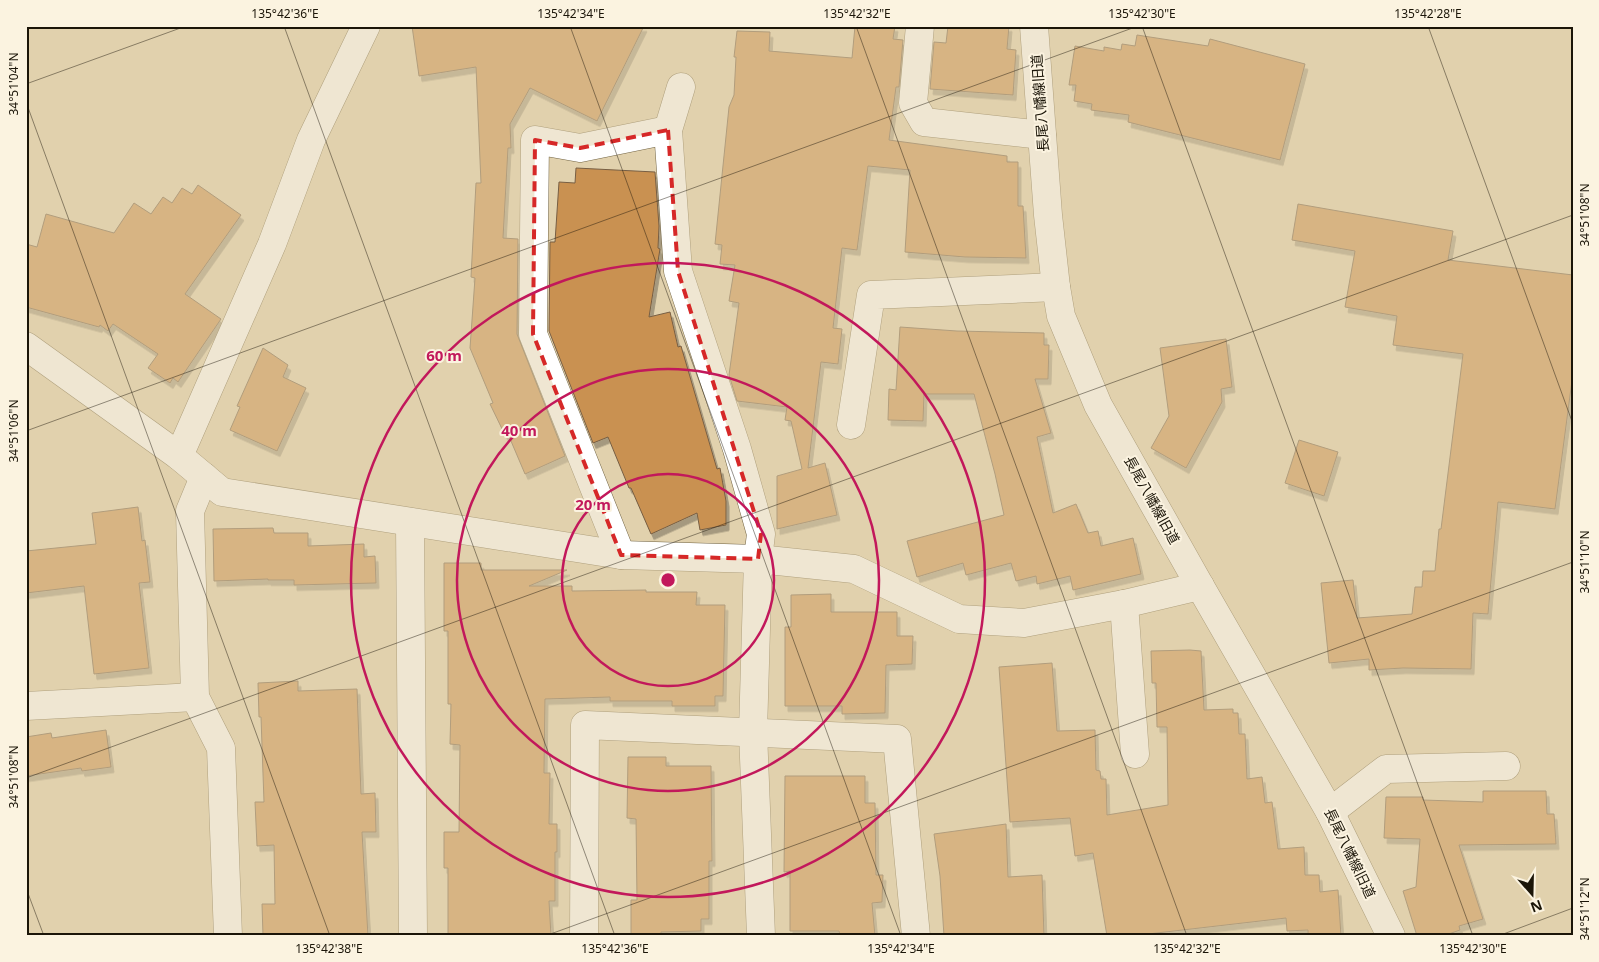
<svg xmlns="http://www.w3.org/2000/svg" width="1599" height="962" font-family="'Noto Sans','Noto Sans JP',sans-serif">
<defs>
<filter id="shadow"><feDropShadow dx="3" dy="5.5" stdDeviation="0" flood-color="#0004"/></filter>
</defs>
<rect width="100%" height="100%" fill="#e1d1ad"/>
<g fill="#c99151" stroke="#775e43" filter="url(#shadow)">
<polygon points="412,26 644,26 597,121 530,88 510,124 511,148 508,148 503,238 518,239 517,334 565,456 525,474 508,434 505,435 490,404 493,403 470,348 475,278 471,277 476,183 481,183 476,67 419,76"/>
<polygon points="855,26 895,26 893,39 903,40 899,87 896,87 889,140 1007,156 1007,162 1018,162 1018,206 1023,206 1026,258 965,257 905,252 910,170 868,166 857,250 842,248 833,328 842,329 838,364 821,362 808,468 825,463 837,515 777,529 777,476 802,469 791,421 785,420 787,407 737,401 729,375 739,303 729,301 735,265 720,264 722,245 715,244 729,107 734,95 736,57 734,57 737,31 770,32 769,51 852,58"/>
<polygon points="948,26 1009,26 1007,49 1016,50 1013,95 930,89 934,42 946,43"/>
<polygon points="1137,35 1208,46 1210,39 1305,64 1280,160 1128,122 1129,115 1091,110 1092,104 1074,101 1076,85 1069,85 1075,46 1104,51 1104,47 1121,50 1122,44 1135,46"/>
<polygon points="576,168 655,172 659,226 658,248 660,249 649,317 670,312 678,347 681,346 717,469 720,468 726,501 726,525 700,530 697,513 651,534 631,488 629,488 608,437 593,443 549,331 550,242 555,242 559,182 575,183"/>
<polygon points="198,185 241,215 185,294 221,319 178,382 173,378 170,383 148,368 158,354 113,324 108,331 100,325 99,327 26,307 26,244 37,247 46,214 114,233 134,203 151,214 163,197 172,203 182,188 192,194"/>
<polygon points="1298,204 1453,231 1448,260 1573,275 1573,373 1555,509 1498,502 1488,614 1473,613 1471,669 1403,668 1369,670 1369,659 1329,663 1321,583 1353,580 1357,618 1412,614 1415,587 1422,587 1423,571 1435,571 1439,529 1441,529 1463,354 1393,345 1397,316 1345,307 1355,251 1292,240"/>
<polygon points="900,327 957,331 1044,333 1044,345 1049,345 1048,379 1035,379 1051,433 1037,437 1053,513 1076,504 1088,533 1098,531 1101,546 1133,538 1141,574 1073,590 1070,576 1037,584 1036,576 1016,581 1011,563 966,575 963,563 917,577 907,541 1004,515 995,474 974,394 924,394 923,421 888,420 889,389 896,390"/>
<polygon points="1226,339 1232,387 1221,389 1222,402 1186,468 1151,448 1169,416 1160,348"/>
<polygon points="263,348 288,365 283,377 306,388 277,451 230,430 240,407 237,406"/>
<polygon points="1299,440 1338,452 1324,496 1285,483"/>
<polygon points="138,507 142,541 145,540 150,582 139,583 149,668 94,674 84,586 26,593 26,551 96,544 92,513"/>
<polygon points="273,528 274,533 308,533 308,546 364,544 364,557 375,556 376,583 294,585 294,580 268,580 268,579 214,581 213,529"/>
<polygon points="444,563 481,563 481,570 567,570 529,586 572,586 572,591 646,590 646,592 697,592 696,605 725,605 723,696 715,696 715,706 672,706 672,701 610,701 610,697 545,699 544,773 550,773 549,824 557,824 557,852 555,852 555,901 549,901 551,936 448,936 448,868 444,868 444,832 459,832 460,745 450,744 451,704 448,704 448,631 444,631"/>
<polygon points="831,594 831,612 897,612 897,636 913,636 912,664 886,665 885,713 842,714 842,706 785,706 785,627 791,627 791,595"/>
<polygon points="1190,650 1201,651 1204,710 1233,709 1233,713 1238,713 1239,734 1245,734 1247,779 1262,777 1265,803 1272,802 1278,849 1304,847 1305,875 1319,875 1320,892 1338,890 1341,936 1308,936 1308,930 1287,931 1286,918 1148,934 1149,936 1107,936 1093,853 1075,856 1070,818 1010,822 999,667 1052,663 1057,731 1095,730 1096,770 1100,771 1101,779 1106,779 1107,815 1168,805 1167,727 1157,727 1156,683 1152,683 1151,651"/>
<polygon points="298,681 298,691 357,689 361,794 375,793 376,832 362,832 368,936 263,936 262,904 275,904 274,845 257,846 255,802 264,802 261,717 259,717 258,683"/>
<polygon points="106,730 111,767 82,771 81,768 26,776 26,737 51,733 52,738"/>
<polygon points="628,757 666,757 666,766 711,766 712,861 709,861 709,919 701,919 701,931 661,932 661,935 631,935 631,900 637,900 636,819 627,818"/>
<polygon points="785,776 865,776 865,803 875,803 876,875 883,875 882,902 872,903 875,936 840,936 839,931 790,931 790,871 784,872"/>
<polygon points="1483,791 1546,791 1547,814 1554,814 1556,844 1459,845 1483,919 1459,926 1460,930 1443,936 1417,936 1403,891 1416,887 1420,839 1384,838 1386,797 1423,797 1423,800 1483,802"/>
<polygon points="1006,824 1008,877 1042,875 1044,936 944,936 940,876 934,834"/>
</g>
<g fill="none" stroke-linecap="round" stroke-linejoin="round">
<g stroke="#726443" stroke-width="29">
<g id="minor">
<polyline points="920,26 913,103 924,122 1042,135"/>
<polyline points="1034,26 1048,215 1056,287 1061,316 1098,405 1200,586 1330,812 1391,936"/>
<polyline points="681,87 668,130 678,271 737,449 761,534 758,559 753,732 761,936"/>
<polyline points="26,346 179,456 222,492 621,555 758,559 854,569 959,619 1024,623 1124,604 1200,586"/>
<polyline points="851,425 871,295 1056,287"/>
<polyline points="179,456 272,244 311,140 366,26"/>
<polyline points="204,477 190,511 195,697 221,748 228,936"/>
<polyline points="410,522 413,936"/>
<polyline points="621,555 533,334 535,140 580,148 668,130"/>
<polyline points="1124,604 1135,754"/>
<polyline points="26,706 195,697"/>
<polyline points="1330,812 1386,769 1506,766"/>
<polyline points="584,936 585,725 897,739 916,936"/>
</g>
</g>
<use href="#minor" stroke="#fff" stroke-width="28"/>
</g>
<path d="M0 0H1599V962H0ZM668 130 678 271 761 534 758 559 621 555 533 334 535 140 580 148Z" fill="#e1d1ad" fill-opacity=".55" fill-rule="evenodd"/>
<path fill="none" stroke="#d62828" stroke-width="4" stroke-dasharray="10 6" stroke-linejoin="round" d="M668 130 678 271 761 534 758 559 621 555 533 334 535 140 580 148Z"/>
<path fill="none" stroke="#1b1508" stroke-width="1" stroke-opacity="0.45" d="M284 26 615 936M570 26 901 936M856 26 1187 936M1142 26 1473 936M1428 26 1573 424M26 84 186 26M26 102 330 936M26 431 1138 26M26 778 1573 215M26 888 44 936M545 936 1573 562M1498 936 1573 908"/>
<g fill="none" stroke="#c2185b" stroke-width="2.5">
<circle cx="668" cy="580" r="106"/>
<circle cx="668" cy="580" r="211"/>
<circle cx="668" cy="580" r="317"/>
</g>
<g text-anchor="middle" stroke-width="4" stroke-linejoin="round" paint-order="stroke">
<g font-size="14" fill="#1b1508" stroke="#fbf3e0">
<text transform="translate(1040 103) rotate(-94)" y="5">長尾八幡線旧道</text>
<text transform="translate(1152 500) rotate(61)" y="5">長尾八幡線旧道</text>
<text transform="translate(1350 853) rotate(64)" y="5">長尾八幡線旧道</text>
</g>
</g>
<circle cx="668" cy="580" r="8" fill="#c2185b" stroke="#fbf3e0" stroke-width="2.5"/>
<g font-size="15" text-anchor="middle" font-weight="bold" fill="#c2185b" stroke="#fbf3e0" stroke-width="4" stroke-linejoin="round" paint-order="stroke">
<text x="444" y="361">60 m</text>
<text x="519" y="436">40 m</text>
<text x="593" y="510">20 m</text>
</g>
<rect width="1599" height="962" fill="none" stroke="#fbf3e0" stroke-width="55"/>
<g transform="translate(1532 894) rotate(160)" stroke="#fbf3e0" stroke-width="4" paint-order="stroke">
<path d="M0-4L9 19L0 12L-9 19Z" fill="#1b1508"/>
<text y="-8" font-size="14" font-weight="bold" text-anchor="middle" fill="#1b1508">N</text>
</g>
<rect x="28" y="28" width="1544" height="906" fill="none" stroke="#1b1508" stroke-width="2"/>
<g font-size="12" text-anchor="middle" fill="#1b1508">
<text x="285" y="18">135°42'36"E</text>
<text x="571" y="18">135°42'34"E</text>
<text x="857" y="18">135°42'32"E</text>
<text x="1142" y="18">135°42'30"E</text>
<text x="1428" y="18">135°42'28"E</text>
<text transform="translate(14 84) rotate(-90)" y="4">34°51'04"N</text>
<text transform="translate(1585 215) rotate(-90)" y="4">34°51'08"N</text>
<text transform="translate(14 431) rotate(-90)" y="4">34°51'06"N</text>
<text transform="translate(1585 562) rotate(-90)" y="4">34°51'10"N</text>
<text transform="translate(14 777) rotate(-90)" y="4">34°51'08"N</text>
<text transform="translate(1585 909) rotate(-90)" y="4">34°51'12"N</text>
<text x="329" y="953">135°42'38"E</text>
<text x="615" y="953">135°42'36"E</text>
<text x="901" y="953">135°42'34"E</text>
<text x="1187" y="953">135°42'32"E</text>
<text x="1473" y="953">135°42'30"E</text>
</g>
</svg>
